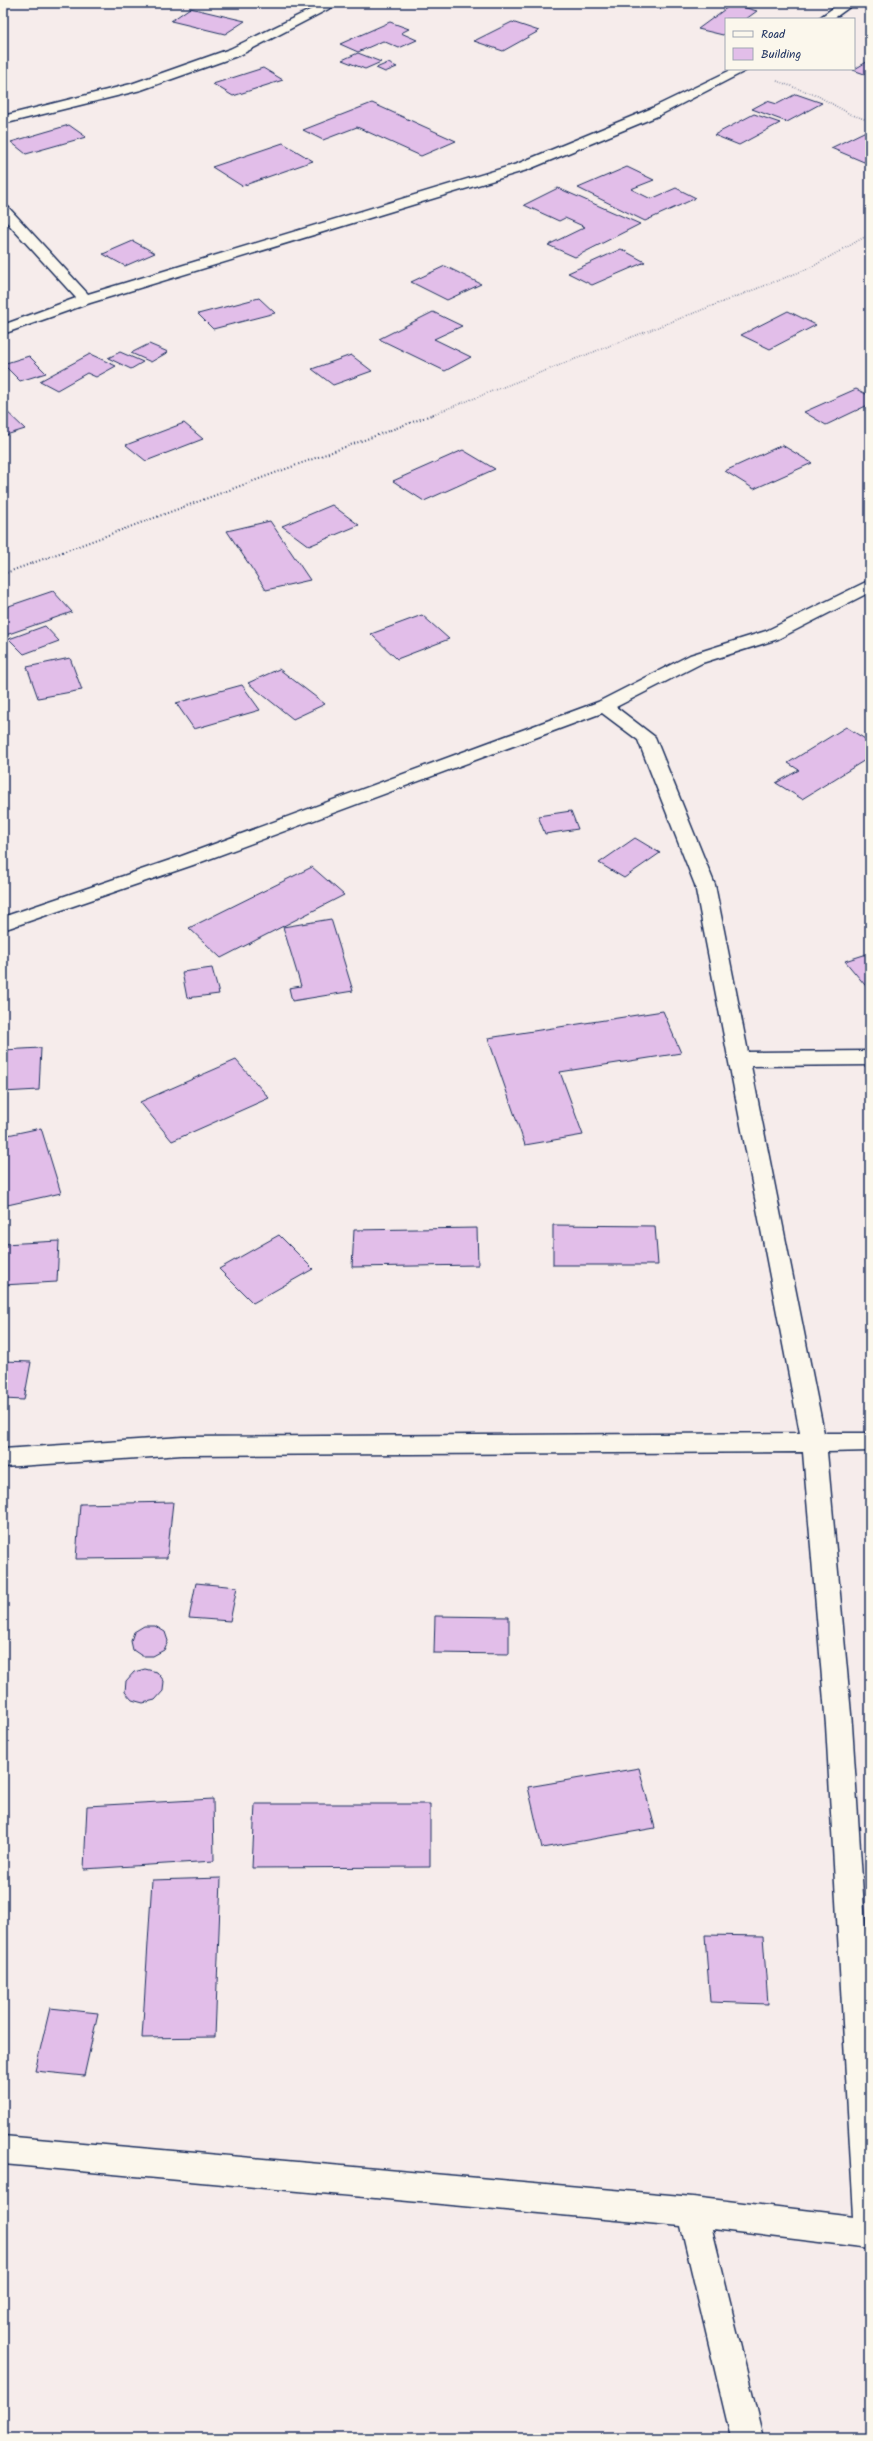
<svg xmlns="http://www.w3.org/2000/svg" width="873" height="2441" font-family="Kalam,sans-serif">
<rect width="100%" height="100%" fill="#f6eceb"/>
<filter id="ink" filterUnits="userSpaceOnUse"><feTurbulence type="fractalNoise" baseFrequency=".025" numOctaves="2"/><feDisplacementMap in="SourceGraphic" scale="8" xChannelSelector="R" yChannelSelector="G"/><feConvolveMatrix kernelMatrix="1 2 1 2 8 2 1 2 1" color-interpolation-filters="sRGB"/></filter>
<g filter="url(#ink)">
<g fill="#e2bee9" stroke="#1b2f5e">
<polygon points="641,3 673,3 663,9"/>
<polygon points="732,4 757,11 746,19 726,19 726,33 723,35 698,29"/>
<polygon points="190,8 245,21 225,34 171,21"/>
<polygon points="390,22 409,29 401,33 417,40 399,48 383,41 358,52 340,44"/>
<polygon points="512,22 539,31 503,51 474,41"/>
<polygon points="358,53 381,62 365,69 342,60"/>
<polygon points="870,60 870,76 853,70"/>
<polygon points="388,63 397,67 385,72 376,68"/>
<polygon points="263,68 283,80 233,96 213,84"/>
<polygon points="796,94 822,103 787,122 752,109 767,101 777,104"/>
<polygon points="372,103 456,141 421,156 357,127 323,140 303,130"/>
<polygon points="754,114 780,123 739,145 714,135"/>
<polygon points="69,125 86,137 26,154 11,142"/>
<polygon points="870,129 870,159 864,162 831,148"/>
<polygon points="283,143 313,161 242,186 212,167"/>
<polygon points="627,167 654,180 631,189 651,199 676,188 696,198 645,221 578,188"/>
<polygon points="558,188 640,224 575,257 548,245 585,227 565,218 559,221 524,205"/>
<polygon points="133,241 155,253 125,266 103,254"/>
<polygon points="621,249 645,262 592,285 568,273"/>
<polygon points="445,266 481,284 447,300 411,282"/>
<polygon points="259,298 275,313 213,329 198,314"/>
<polygon points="788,311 816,325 770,349 741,335"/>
<polygon points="433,312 462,326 434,339 471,357 445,371 379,339"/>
<polygon points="149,344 168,352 151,362 131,353"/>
<polygon points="120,352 143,362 131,369 108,358"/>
<polygon points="90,354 116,366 96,377 87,373 57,390 40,381"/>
<polygon points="351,355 372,371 333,385 312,369"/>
<polygon points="29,356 46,373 20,381 3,364"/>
<polygon points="856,389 870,396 870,404 826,425 804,412"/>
<polygon points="3,408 25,429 3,436"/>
<polygon points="184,423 203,439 146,461 126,445"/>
<polygon points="782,445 812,463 754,489 725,471"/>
<polygon points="463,450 495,469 424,501 393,481"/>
<polygon points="332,505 359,525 309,546 282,526"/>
<polygon points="270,521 310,580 266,590 227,531"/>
<polygon points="53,591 72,612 3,636 3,608"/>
<polygon points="422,615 449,639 397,659 371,634"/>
<polygon points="45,626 59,641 24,654 9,639"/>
<polygon points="70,658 82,690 38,698 27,667"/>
<polygon points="279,669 325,704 293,719 248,683"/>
<polygon points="242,685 260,710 194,729 176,703"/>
<polygon points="846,727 870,742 870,757 802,799 776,783 799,770 788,763"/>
<polygon points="571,811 578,829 545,834 538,816"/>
<polygon points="635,838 660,853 624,878 599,863"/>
<polygon points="312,867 344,895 221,958 189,928"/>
<polygon points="331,919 353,991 292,1001 289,988 301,986 283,927"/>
<polygon points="870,953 870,991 845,961"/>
<polygon points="212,968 219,994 187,998 182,972"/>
<polygon points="663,1011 681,1053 560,1072 583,1135 525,1145 488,1038"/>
<polygon points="41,1048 39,1090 3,1092 3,1050"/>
<polygon points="236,1060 269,1098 172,1141 140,1102"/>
<polygon points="41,1128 61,1193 3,1206 3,1136"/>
<polygon points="553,1225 655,1226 658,1265 553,1265"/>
<polygon points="477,1228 478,1265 352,1267 354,1230"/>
<polygon points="279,1235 313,1269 253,1303 219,1269"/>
<polygon points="59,1241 57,1282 3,1285 3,1244"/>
<polygon points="3,1361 31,1362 24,1400 3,1399"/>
<polygon points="173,1502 167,1558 76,1559 80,1504"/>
<polygon points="196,1583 237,1587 230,1621 189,1618"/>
<polygon points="435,1616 509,1617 509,1654 434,1653"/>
<polygon points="144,1626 155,1626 165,1632 168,1641 164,1650 153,1656 142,1656 133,1650 131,1641 134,1632"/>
<polygon points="145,1669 157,1672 164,1681 163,1691 155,1700 143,1703 132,1700 125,1692 126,1681 134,1672"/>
<polygon points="639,1768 655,1828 542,1848 528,1787"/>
<polygon points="213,1799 214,1861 84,1869 87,1806"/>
<polygon points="255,1804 430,1804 430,1867 252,1868"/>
<polygon points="221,1878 215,2037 142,2038 152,1880"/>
<polygon points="705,1935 763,1936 768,2004 710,2002"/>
<polygon points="50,2008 98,2013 84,2076 35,2071"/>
</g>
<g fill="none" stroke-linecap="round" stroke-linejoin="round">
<g stroke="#1b2f5e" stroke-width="3">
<g id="street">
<polygon points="324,3 340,3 240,55 141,90 3,124 3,116 131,84 230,49"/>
<polygon points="840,3 855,3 833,19 818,19"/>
<polygon points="733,69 749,69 660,115 527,170 90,303 3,334 3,325 76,298 3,218 3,206 8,207 88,294 517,164 650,109"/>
<polygon points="870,580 870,592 778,639 702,663 616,707 655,737 715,885 748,1052 870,1051 870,1065 751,1066 824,1433 870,1433 870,1451 827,1452 852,1725 870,2002 870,2248 712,2229 763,2438 731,2438 681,2226 3,2164 3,2136 693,2197 854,2216 826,1725 803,1452 182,1455 3,1467 3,1449 182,1437 800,1433 695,885 638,740 602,713 193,865 3,930 3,917 179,857 598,702 690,655 766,631"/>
</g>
</g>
<g stroke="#1b2f5e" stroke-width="1.5" stroke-dasharray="0.5 2" stroke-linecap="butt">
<polyline points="777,81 818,96 850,114 870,121"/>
<polyline points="431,415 810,268 870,234"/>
</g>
<polyline stroke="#1b2f5e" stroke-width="2" stroke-dasharray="1 2.5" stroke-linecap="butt" points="3,574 434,414"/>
<use href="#street" fill="#fbf7ec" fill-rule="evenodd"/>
</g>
</g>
<rect width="873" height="2441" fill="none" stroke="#fbf7ec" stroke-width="16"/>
<rect x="8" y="8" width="857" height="2425" fill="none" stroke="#1b2f5e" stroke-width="1.5" filter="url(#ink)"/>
<rect x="725" y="18" width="130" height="52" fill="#fbf7ec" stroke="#a1a7b3"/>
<rect x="733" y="31" width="20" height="6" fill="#fbf7ec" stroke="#a1a7b3"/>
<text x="761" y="38" font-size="12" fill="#1b2f5e">Road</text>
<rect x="733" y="48" width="20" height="12" fill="#e2bee9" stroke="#a1a7b3"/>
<text x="761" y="58" font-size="12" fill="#1b2f5e">Building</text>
</svg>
